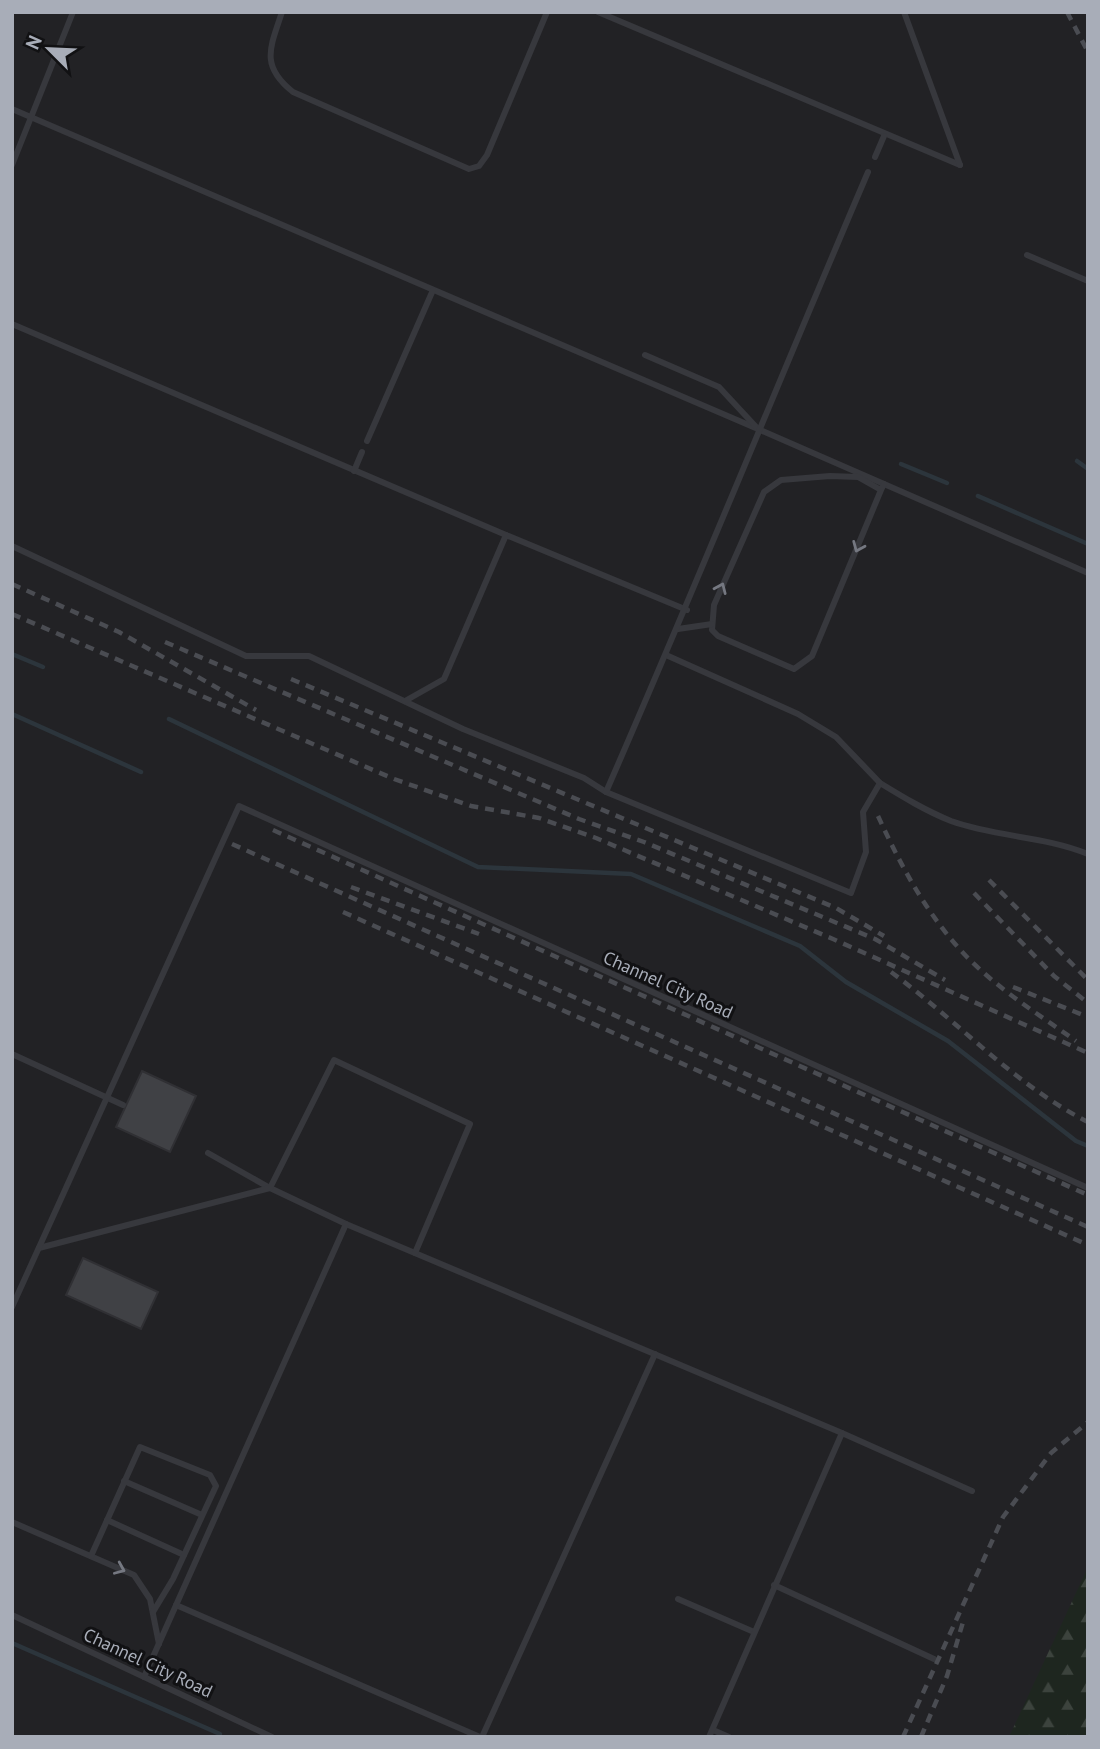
<svg xmlns="http://www.w3.org/2000/svg" width="1100" height="1749" font-family="'PT Sans',sans-serif">
<defs>
<pattern id="forest-firs" width="22" height="20" patternUnits="userSpaceOnUse" patternTransform="scale(1.75)"><rect width="22" height="20" fill="#1e261f"/><path d="M5 1l3.5 6h-7zM16 11l3.5 6h-7z" fill="#3c433d"/></pattern>
</defs>
<rect width="100%" height="100%" fill="#161618"/>
<rect fill="#222225" x="12" y="12" width="1076" height="1725"/>
<polygon fill="url(#forest-firs)" points="1088,1567 1088,1737 1009,1737"/>
<g fill="none" stroke-linecap="round" stroke-linejoin="round">
<g stroke="#2c353c" stroke-width="4.5">
<polyline points="1077,461 1088,469"/>
<polyline points="901,464 947,483"/>
<polyline points="978,496 1088,544"/>
<polyline points="12,654 43,667"/>
<polyline points="12,714 141,772"/>
<polyline points="169,719 478,867 631,874 800,946 846,982 948,1041 1076,1141 1088,1146"/>
<polyline points="12,1643 220,1734"/>
</g>
</g>
<g fill="#404145" stroke="#303034" stroke-width="2">
<polygon points="142,1071 196,1096 170,1152 116,1127"/>
<polygon points="83,1258 158,1292 141,1329 66,1295"/>
</g>
<g fill="none" stroke-linecap="round" stroke-linejoin="round">
<g stroke="#37383d" stroke-width="6">
<path d="M282 12C270 48 260 66 293 92L469 169 479 166 487 155 547 12"/>
<polyline points="598,12 960,165"/>
<polyline points="904,12 960,165"/>
<polyline points="12,109 758,429"/>
<polyline points="875,157 884,136"/>
<polyline points="12,165 73,12"/>
<polyline points="1027,255 1088,281"/>
<polyline points="12,324 506,535"/>
<polyline points="645,355 719,387 758,429 1088,573"/>
<polyline points="367,441 433,290"/>
<polyline points="354,471 362,452"/>
<polyline points="881,490 858,477 830,476 781,480 764,492 714,605 712,630 718,636 794,669 812,656 881,490 884,484"/>
<path d="M12 546 246 656H309L463 729 584 778 606 792 851 893 866 852 863 812 880 783C903 797 926 811 951 821 995 837 1044 836 1088 854"/>
<polyline points="678,629 712,624"/>
<polyline points="666,655 798,714 836,737 880,783"/>
<polyline points="405,701 444,679 506,535 687,610"/>
<path d="M606 792C696 586 780 378 868 172"/>
<polyline points="12,1054 123,1105"/>
<polyline points="208,1153 270,1188 346,1224 842,1433 972,1491"/>
<polyline points="39,1248 270,1188 334,1060 470,1124 415,1253"/>
<polyline points="12,1307 239,806 1088,1188"/>
<polyline points="124,1481 202,1515"/>
<polyline points="107,1520 184,1555"/>
<polyline points="12,1522 134,1575 150,1599 159,1644"/>
<polyline points="91,1556 140,1447 210,1475 216,1486 173,1579 153,1612"/>
<polyline points="774,1585 934,1659"/>
<polyline points="678,1599 754,1632"/>
<polyline points="176,1605 480,1737"/>
<polyline points="12,1615 272,1737"/>
<polyline points="144,1677 346,1224"/>
<polyline points="713,1730 729,1737"/>
<polyline points="482,1737 655,1354"/>
<polyline points="709,1737 842,1433"/>
</g>
<g stroke="#4a4c52" stroke-width="4.5" stroke-dasharray="9 7" stroke-linecap="butt">
<polyline points="1067,12 1088,52"/>
<polyline points="12,584 119,632 256,710"/>
<polyline points="12,614 394,779 471,806 539,818 596,838 833,939 1088,1053"/>
<polyline points="165,642 579,819 644,842 875,939 945,980"/>
<polyline points="291,679 836,908 884,936"/>
<path d="M878 816C901 866 927 915 966 956 998 989 1038 1014 1076 1041"/>
<polyline points="273,830 1088,1195"/>
<polyline points="232,844 1088,1227"/>
<polyline points="989,880 1088,980"/>
<polyline points="351,887 479,934"/>
<polyline points="974,893 1054,976 1088,1003"/>
<polyline points="343,912 1088,1245"/>
<path d="M891 972C958 1021 1013 1084 1088 1122"/>
<polyline points="1013,987 1088,1017"/>
<polyline points="903,1737 1003,1517 1051,1453 1088,1422"/>
<polyline points="921,1737 947,1676 963,1622"/>
</g>
</g>
<defs><path id="oneway-chevron" d="M-2-3.5L2.5 0L-2 3.5" fill="none" stroke-width="1.6" stroke-linecap="round" stroke-linejoin="round" transform="scale(1.75)"/></defs>
<g stroke="#757881">
<use href="#oneway-chevron" transform="translate(858 547) rotate(113)"/>
<use href="#oneway-chevron" transform="translate(721 588) rotate(-66)"/>
<use href="#oneway-chevron" transform="translate(120 1569) rotate(23)"/>
</g>
<g text-anchor="middle" stroke-width="6" stroke-linejoin="round" paint-order="stroke">
<g font-size="18" fill="#a8adb8" stroke="#111113">
<text transform="translate(668 985) rotate(24)" y="6">Channel City Road</text>
<text transform="translate(148 1663) rotate(25)" y="6">Channel City Road</text>
</g>
</g>
<rect width="1100" height="1749" fill="none" stroke="#a8adb8" stroke-width="28"/>
<g transform="translate(49 49) rotate(294)" stroke="#111113" stroke-width="5" paint-order="stroke">
<path d="M0-5L12 26L0 18L-12 26Z" fill="#a8adb8"/>
<text y="-10" font-size="19" font-weight="bold" text-anchor="middle" fill="#a8adb8">N</text>
</g>
</svg>
